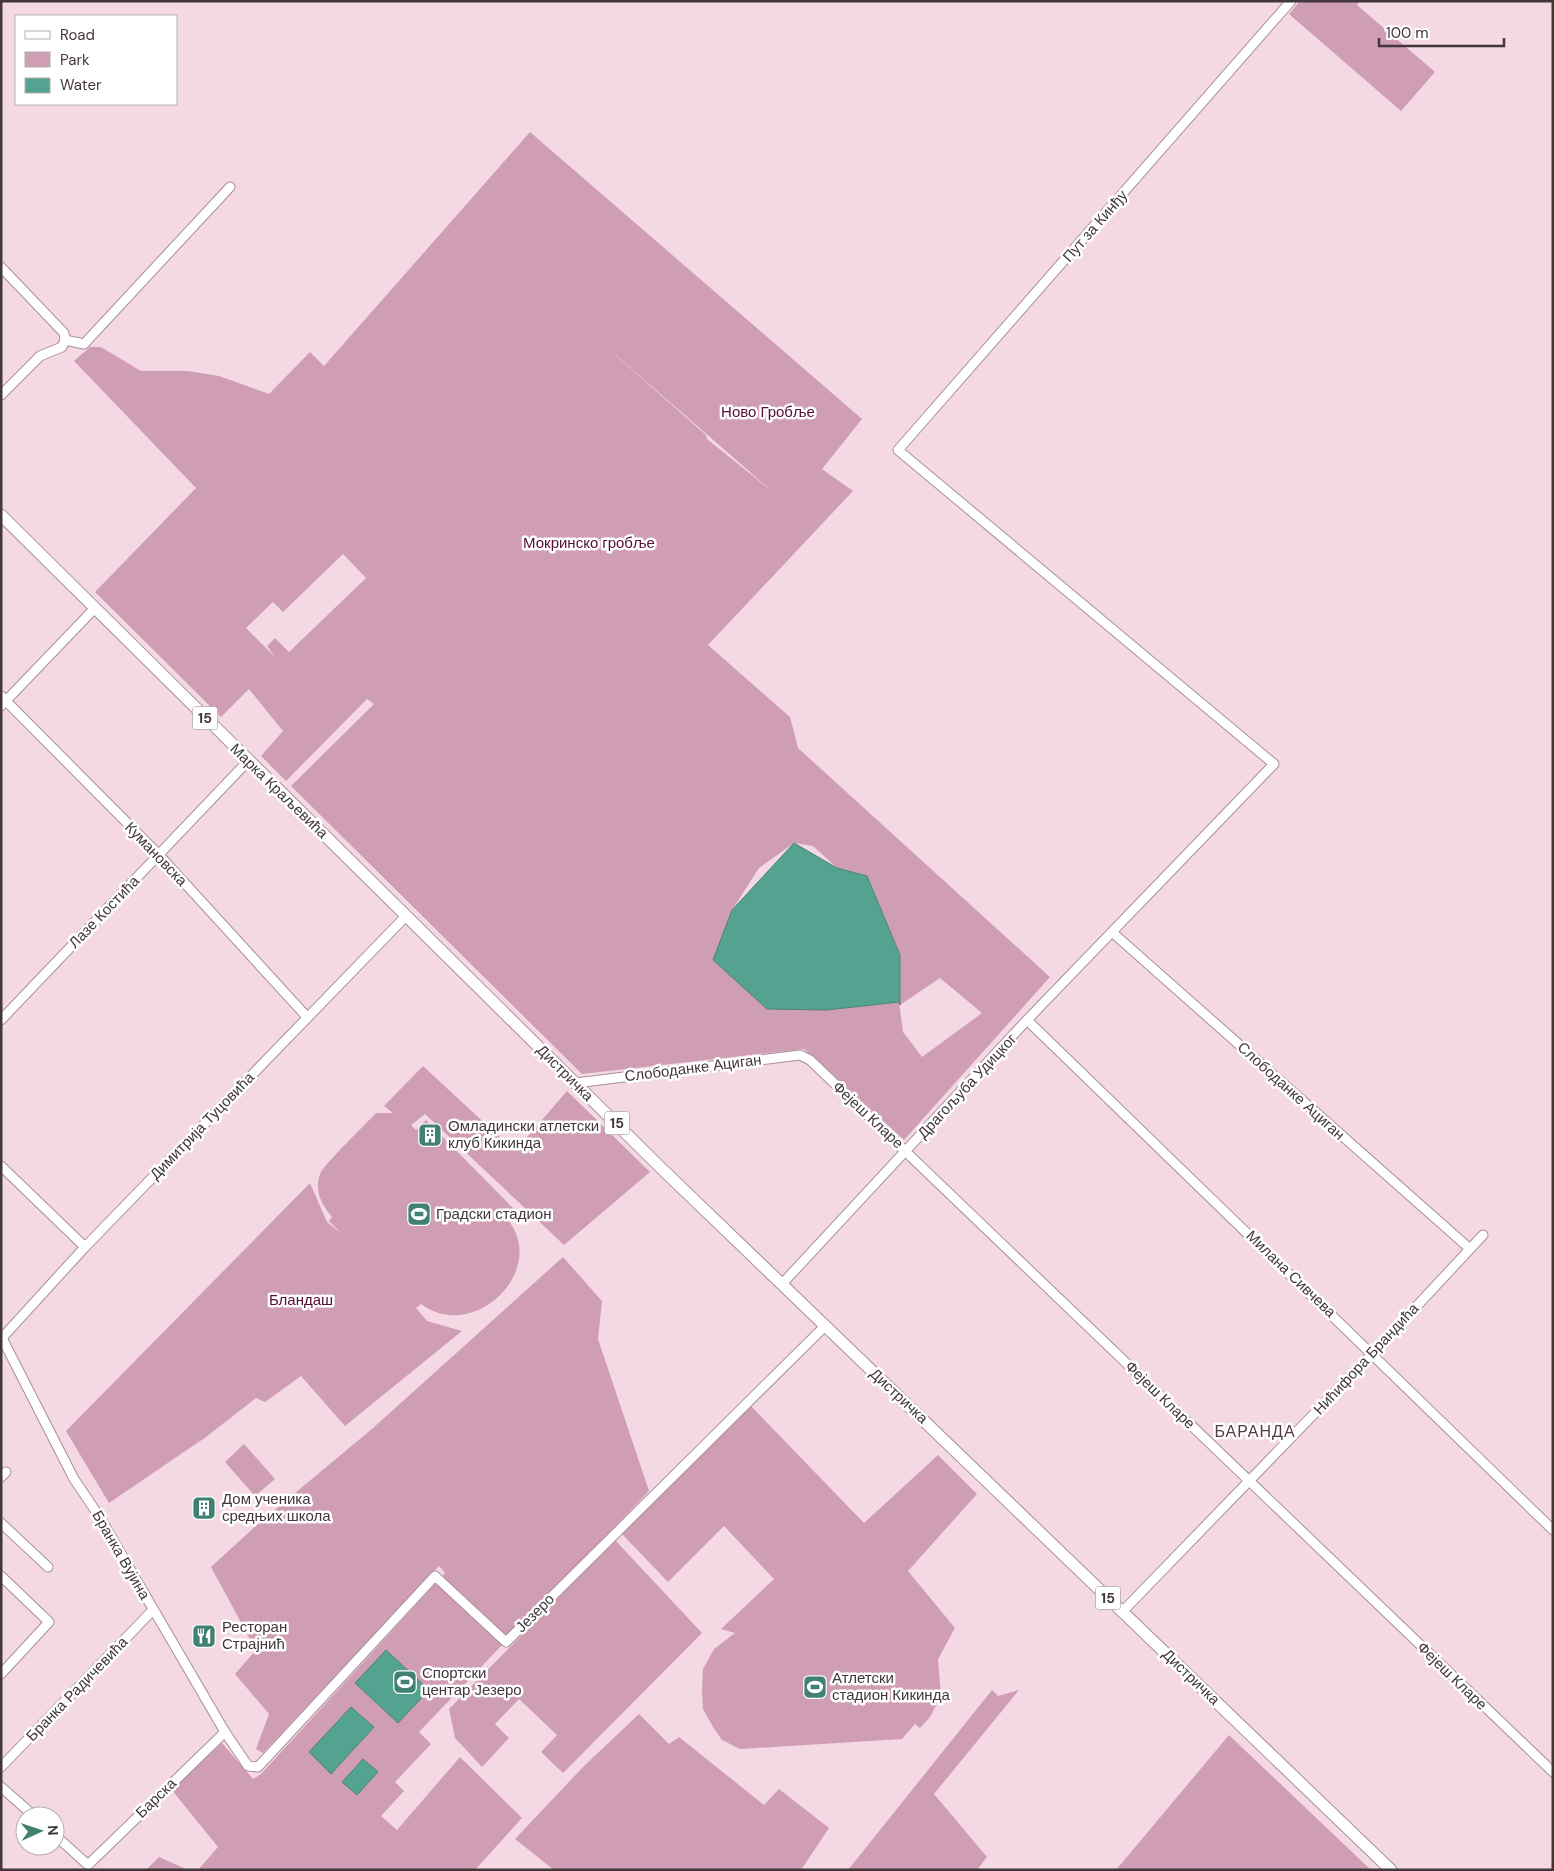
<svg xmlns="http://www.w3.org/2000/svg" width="1554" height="1871" font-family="'DM Sans',sans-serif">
<rect width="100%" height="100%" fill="#f4d9e4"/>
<g fill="#cf9eb4" fill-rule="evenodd">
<polygon points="1300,1 1360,1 1357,5 1435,72 1401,111 1289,14"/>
<path d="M530 132 862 419 822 469 853 491 708 645 790 717 798 748 1050 977 904 1140 804 1049 582 1074 291 786 374 704 367 699 286 781 261 756 283 731 249 689 221 717 95 592 196 488 74 361 90 347H101L141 371H188L219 376 269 394 310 352 324 366ZM586 329 773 492 707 439 706 435ZM343 554 366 578 289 652 275 638 267 646 275 657 246 628 273 602 283 612ZM794 843 813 846 837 868 867 876 900 955V1005L940 978 982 1013 922 1057 903 1032 899 1002 827 1010 732 910 759 868Z"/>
<path d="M423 1066 515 1151 567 1091 650 1172 564 1245 425 1114 411 1125 416 1130 426 1120 514 1209 506 1218C551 1268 474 1344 421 1304L416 1308 427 1321 462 1331 345 1426 301 1376 265 1402 256 1398 206 1437 109 1503 66 1431 310 1183 327 1222 342 1234 329 1221 332 1217C322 1205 314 1191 320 1174 324 1164 366 1124 376 1113H393L384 1106Z"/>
<polygon points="563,1257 602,1301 598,1339 649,1491 419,1732 431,1744 395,1782 404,1791 381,1816 397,1830 460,1757 522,1818 475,1870 198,1870 218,1847 171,1789 222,1743 253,1779 261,1774 445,1573 439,1566 263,1753 256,1749 269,1714 235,1674 256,1650 211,1567 259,1523 373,1428"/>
<polygon points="751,1406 864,1523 938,1455 977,1494 908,1571 955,1628 938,1659 941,1696 930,1717 920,1728 915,1724 902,1739 740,1749 722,1740 713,1727 703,1709 702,1690 703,1669 714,1649 735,1633 721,1629 774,1579 724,1526 668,1582 622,1534"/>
<polygon points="244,1444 275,1479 255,1496 225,1462"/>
<polygon points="615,1540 702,1633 563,1773 541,1752 557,1735 519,1699 495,1724 509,1738 482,1767 455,1738 449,1709"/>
<polygon points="992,1690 998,1696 1019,1690 934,1794 987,1857 977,1870 848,1870"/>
<polygon points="639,1714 669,1744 679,1737 764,1805 779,1789 829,1828 801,1870 554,1870 515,1839 583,1767"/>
<polygon points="1229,1735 1371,1870 1116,1870"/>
<polygon points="159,1857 188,1870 146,1870"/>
</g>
<g fill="#54a390" stroke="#4f8377">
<polygon points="794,843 837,868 867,876 900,955 900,1005 899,1002 827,1010 767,1009 713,960 732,910"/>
<polygon points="386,1650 429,1690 398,1723 355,1683"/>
<polygon points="351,1707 374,1727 331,1774 309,1752"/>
<polygon points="363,1759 378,1772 357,1795 342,1782"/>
</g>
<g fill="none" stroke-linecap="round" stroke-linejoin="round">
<g stroke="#a88f99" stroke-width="11">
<g id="minor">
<polyline points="1,267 64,333 65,340"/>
<polyline points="65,340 84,344 230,187"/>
<polyline points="1,395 40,356 62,347 65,340"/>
<polyline points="1,696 159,855 307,1017"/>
<polyline points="1,706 95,608"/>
<polyline points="1113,933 1469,1248"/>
<polyline points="1,1020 248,761"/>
<polyline points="1027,1020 1553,1530"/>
<polyline points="576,1083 800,1055 810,1060 1553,1772"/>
<polyline points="1,1166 85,1247"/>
<polyline points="782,1284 1027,1020 1274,764 898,450 1291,1"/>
<polyline points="2,1338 74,1479 99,1516 225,1732 248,1766 258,1767 435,1576 506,1642 825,1326"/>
<polyline points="1,1339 85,1247 406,916"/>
<polyline points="1,1477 6,1472"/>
<polyline points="1,1523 48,1567"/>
<polyline points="1,1576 49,1622 1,1674"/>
<polyline points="1123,1611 1373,1353 1483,1235"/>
<polyline points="1,1767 153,1610"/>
<polyline points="1,1787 34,1816"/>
<polyline points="55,1835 88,1865 225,1732"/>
</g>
</g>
<g stroke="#a88f99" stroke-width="13">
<polyline id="major" points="1,515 661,1168 1391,1870"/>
</g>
<use href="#minor" stroke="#fff" stroke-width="9"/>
<use href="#major" stroke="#fff" stroke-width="11"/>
</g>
<defs>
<g id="building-square" transform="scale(1.25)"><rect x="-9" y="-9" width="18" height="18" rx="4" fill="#408171" stroke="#fff"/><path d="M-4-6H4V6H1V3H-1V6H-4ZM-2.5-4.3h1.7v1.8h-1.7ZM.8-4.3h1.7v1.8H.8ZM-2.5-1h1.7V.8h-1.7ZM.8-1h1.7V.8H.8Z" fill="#fff"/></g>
<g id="stadium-square" transform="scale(1.25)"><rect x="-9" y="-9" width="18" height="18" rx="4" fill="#408171" stroke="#fff"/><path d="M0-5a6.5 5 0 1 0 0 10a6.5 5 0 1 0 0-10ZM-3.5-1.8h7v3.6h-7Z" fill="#fff"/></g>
<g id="restaurant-square" transform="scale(1.25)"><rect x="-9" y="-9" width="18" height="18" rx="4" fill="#408171" stroke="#fff"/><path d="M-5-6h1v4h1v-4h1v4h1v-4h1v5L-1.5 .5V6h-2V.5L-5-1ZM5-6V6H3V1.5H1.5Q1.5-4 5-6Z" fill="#fff"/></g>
</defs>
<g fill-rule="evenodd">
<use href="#building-square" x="430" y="1135"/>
<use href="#stadium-square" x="419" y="1214"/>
<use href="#building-square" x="204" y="1508"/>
<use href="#restaurant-square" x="204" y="1636"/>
<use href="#stadium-square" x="405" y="1682"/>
<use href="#stadium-square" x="815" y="1687"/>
</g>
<g text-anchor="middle" stroke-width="5" stroke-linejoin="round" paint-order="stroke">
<g fill="#fff" stroke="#7b7376" stroke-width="1">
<rect x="192.5" y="706.5" width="25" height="23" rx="4"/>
<rect x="604.5" y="1111.5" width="25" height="23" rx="4"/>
<rect x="1095.5" y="1586.5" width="25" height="23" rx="4"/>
</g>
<g font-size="14" font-weight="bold" fill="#42373c">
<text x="205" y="723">15</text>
<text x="617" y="1128">15</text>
<text x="1108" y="1603">15</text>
</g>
<g font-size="15" fill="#42373c" stroke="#fff">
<text transform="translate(1095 226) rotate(-49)" y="5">Пут за Кинђу</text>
<text transform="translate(279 791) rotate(44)" y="5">Марка Краљевића</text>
<text transform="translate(156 854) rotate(46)" y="5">Кумановска</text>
<text transform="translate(104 912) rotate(-46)" y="5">Лазе Костића</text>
<text transform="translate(693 1068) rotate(-7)" y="5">Слободанке Ациган</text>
<text transform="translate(565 1073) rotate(45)" y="5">Дистричка</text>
<text transform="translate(967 1086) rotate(-47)" y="5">Драгољуба Удицког</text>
<text transform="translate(1291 1091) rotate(42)" y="5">Слободанке Ациган</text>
<text transform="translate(868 1115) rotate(43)" y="5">Фејеш Кларе</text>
<text transform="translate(202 1126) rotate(-46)" y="5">Димитрија Туцовића</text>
<text transform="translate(1291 1274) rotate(44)" y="5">Милана Сивчева</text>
<text transform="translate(1366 1359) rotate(-47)" y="5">Нићифора Брандића</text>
<text transform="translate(1160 1395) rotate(44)" y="5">Фејеш Кларе</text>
<text transform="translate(899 1396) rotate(43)" y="5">Дистричка</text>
<text transform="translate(121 1555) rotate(60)" y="5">Бранка Вујина</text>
<text transform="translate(535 1613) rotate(-45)" y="5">Језеро</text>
<text transform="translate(1452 1676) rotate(44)" y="5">Фејеш Кларе</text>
<text transform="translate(1191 1677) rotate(44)" y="5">Дистричка</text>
<text transform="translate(77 1689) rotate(-46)" y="5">Бранка Радичевића</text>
<text transform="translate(156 1798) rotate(-44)" y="5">Барска</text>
</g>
<g font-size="15" fill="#570d38" stroke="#fff">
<text x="768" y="417">Ново Гробље</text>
<text x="589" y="548">Мокринско гробље</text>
<text x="301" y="1305">Бландаш</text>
</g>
<g font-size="15" fill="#42373c" stroke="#fff" text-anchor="start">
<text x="448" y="1131">Омладински атлетски<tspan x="448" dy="17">клуб Кикинда</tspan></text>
<text x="436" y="1219">Градски стадион</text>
<text x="222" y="1504">Дом ученика<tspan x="222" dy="17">средњих школа</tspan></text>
<text x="222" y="1632">Ресторан<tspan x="222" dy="17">Страјнић</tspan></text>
<text x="422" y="1678">Спортски<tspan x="422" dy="17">центар Језеро</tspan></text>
<text x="832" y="1683">Атлетски<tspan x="832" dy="17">стадион Кикинда</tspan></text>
</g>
<g font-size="16" letter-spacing="1" fill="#523c46" stroke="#fff">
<text x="1255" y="1437">БАРАНДА</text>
</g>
</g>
<rect width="1554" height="1871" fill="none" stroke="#42373c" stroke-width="5"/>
<rect x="15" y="15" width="162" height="90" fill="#ffffff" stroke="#b3afb1"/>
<rect x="25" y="31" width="25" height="8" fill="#ffffff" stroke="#b3afb1"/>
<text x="60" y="40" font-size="15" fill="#42373c">Road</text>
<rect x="25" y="52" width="25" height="15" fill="#cf9eb4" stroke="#b3afb1"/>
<text x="60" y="65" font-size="15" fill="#42373c">Park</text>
<rect x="25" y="78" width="25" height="15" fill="#54a390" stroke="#b3afb1"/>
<text x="60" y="90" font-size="15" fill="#42373c">Water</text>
<g transform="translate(40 1831) rotate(87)"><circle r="24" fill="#ffffff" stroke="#b3afb1"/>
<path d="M0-4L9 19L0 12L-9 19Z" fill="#408171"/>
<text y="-8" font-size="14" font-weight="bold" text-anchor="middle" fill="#42373c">N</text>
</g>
<path d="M1379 38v8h125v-8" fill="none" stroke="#42373c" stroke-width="2.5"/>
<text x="1386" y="38" font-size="15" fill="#42373c" stroke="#ffffff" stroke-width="4" paint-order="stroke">100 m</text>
</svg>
